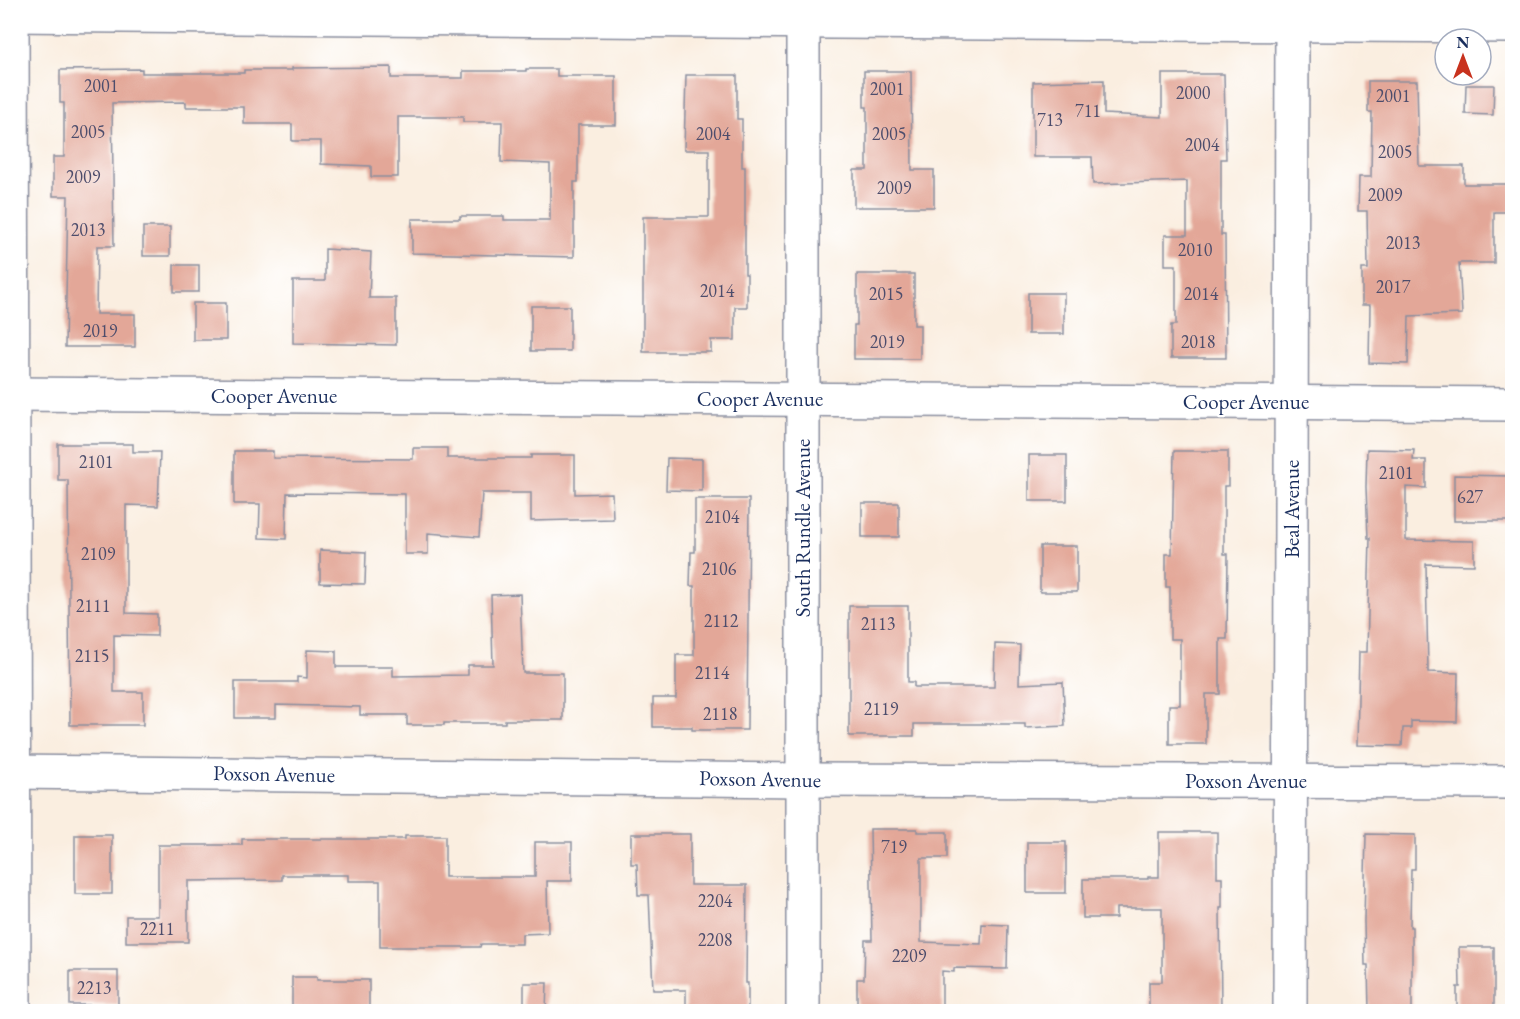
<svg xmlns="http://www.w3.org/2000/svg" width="1520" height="1019" font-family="'EB Garamond',serif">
<rect width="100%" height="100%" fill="#fff"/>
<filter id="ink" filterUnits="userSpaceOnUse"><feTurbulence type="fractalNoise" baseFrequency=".0167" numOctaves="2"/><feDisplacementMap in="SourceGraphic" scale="12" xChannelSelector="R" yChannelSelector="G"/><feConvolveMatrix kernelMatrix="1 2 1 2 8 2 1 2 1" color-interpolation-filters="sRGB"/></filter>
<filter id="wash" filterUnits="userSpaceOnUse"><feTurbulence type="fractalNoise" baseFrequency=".008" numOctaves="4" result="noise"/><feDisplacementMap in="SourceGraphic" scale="24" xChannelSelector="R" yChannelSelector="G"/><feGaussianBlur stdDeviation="1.35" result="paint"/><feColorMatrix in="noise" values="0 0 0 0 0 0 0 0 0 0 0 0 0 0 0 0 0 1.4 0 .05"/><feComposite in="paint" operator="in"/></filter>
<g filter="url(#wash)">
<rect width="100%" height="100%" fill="#faeee0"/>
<g id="blocks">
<g fill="#e3a798">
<polygon points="391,67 391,78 463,78 463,71 526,71 526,69 557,69 557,76 616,76 616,125 578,125 578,182 574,182 574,257 412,253 412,219 460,219 460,216 504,216 504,220 550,220 550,164 501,162 502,122 463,122 463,117 398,117 398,177 371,177 371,166 321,164 321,141 292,141 292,124 244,124 244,107 186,107 186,102 112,103 114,246 97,246 96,314 135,314 135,347 65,347 68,196 53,196 53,157 64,157 64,103 60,103 60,70 142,69 142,73 244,73 244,70 292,70 292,68"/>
<polygon points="864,71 911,71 912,170 934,170 934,207 854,207 854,170 867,170 867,107 864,107"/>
<polygon points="1162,74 1224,74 1226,159 1221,159 1221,235 1225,235 1226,358 1171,358 1171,325 1176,325 1176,265 1165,265 1165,235 1187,235 1187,181 1093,184 1092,157 1033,157 1033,82 1104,80 1104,114 1162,117"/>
<polygon points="686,75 737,75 737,119 742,119 742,167 745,167 745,274 747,274 747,307 735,307 735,340 711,340 711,352 643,352 643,217 709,217 709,150 684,150"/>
<polygon points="1368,81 1417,81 1419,166 1464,166 1464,184 1512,184 1512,212 1494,212 1494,263 1459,263 1462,314 1409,316 1408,364 1369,363 1370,305 1362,305 1362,269 1368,269 1367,211 1358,211 1359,177 1371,177 1372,112 1368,112"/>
<polygon points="1466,85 1494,85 1493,115 1465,114"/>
<rect x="143" y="227" width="27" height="29"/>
<polygon points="325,249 371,252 369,298 396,298 396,345 293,343 293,281 325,281"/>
<rect x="174" y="265" width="25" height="27"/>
<polygon points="857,274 914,274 914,325 920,325 920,359 854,359 854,325 857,325"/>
<rect x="1028" y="293" width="36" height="41"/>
<rect x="193" y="303" width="33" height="37"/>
<rect x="531" y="306" width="39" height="45"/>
<polygon points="58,444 133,444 133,452 160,452 158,506 126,505 126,613 157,614 157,636 114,635 114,692 143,692 143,725 70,725 68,480 58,480"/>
<polygon points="413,448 447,448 447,458 531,458 531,455 575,455 575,494 612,493 613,519 531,521 531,493 482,493 479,537 428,533 428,554 405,554 405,494 287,493 286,539 259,538 260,504 234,504 234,451 273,451 273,458 413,459"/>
<polygon points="1367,449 1414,450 1413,460 1426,460 1426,488 1406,487 1406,540 1474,541 1474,565 1426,564 1428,672 1458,673 1457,722 1411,721 1411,728 1403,728 1402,746 1357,745 1359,652 1367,652 1370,538 1368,538 1366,487"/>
<polygon points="1174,451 1228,451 1228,486 1224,486 1224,554 1228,554 1227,639 1220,639 1220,694 1206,694 1206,744 1169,744 1169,705 1180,705 1180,639 1170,639 1170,587 1166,587 1166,554 1172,554"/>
<rect x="1029" y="455" width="38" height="46"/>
<polygon points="667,458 702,459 702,491 666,490"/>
<polygon points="1454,475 1512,476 1512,521 1454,521"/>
<polygon points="695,499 749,499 747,730 692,730 692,727 653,727 653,698 676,698 676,655 694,655 694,586 690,586 691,552 695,552"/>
<rect x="862" y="503" width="37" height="34"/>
<rect x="1040" y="546" width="37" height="46"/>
<polygon points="320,550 366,552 365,584 320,583"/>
<polygon points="520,594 523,673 563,673 563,720 505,720 505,723 444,723 444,725 407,725 407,715 360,715 360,707 276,705 276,718 235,718 235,682 297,682 297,677 307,678 307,650 336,651 336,667 393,667 393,676 468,675 468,665 493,665 491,595"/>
<polygon points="849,606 908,606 908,682 914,682 914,687 994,687 995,644 1020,645 1019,684 1063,682 1065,726 1025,728 1025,724 914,724 914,736 849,736"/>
<polygon points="870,829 917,829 917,832 947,832 947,858 921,858 921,942 981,944 982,924 1008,925 1007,969 954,968 954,972 942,971 942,1011 857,1011 857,979 864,979 865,940 872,940"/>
<polygon points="1159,832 1217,832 1217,877 1222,877 1222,908 1220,908 1221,1011 1149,1011 1149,982 1162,982 1162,908 1116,908 1116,918 1083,918 1083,879 1148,879 1148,877 1159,877"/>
<polygon points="631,834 690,834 690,885 747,885 746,983 748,983 748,1011 686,1011 686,990 653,990 649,895 638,895 637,864 631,864"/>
<polygon points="1366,834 1415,835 1415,869 1411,869 1410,927 1412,927 1412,1011 1369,1011 1368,965 1365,965 1364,921"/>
<rect x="75" y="835" width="37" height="59"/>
<polygon points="405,836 445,836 445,877 535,877 535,842 572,842 572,881 547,881 548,933 522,934 522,944 481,944 480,947 380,947 380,881 348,881 348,875 282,875 282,880 188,881 188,942 126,942 126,916 158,916 158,845 242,845 242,839 405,839"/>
<rect x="1027" y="842" width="39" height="51"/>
<polygon points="1459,947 1494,947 1494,1011 1457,1011 1457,987 1460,987"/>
<rect x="70" y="971" width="48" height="34"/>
<polygon points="292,977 317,977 317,980 369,980 369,1007 292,1008"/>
<polygon points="524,983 547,983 546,1011 524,1011"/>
</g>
</g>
</g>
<g filter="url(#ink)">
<use href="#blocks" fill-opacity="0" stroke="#8a8e9f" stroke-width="1.5"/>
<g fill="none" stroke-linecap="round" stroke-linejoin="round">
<g stroke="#8a8e9f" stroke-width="36">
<g id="minor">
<polyline points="12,8 14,1012"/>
<polyline points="8,15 833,22 1512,26"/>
<polyline points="8,394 1512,404"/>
<polyline points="8,772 802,780 1512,782"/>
<polyline points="803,1012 803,8"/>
<polyline points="1290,1012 1292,8"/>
</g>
</g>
<use href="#minor" stroke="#fff" stroke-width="33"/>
</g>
</g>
<g text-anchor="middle" stroke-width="4.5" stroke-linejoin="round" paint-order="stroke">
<g font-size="18" fill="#4d4d6c">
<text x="101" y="92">2001</text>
<text x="887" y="95">2001</text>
<text x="1193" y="99">2000</text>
<text x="1393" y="102">2001</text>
<text x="1088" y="117">711</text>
<text x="1050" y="126">713</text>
<text x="88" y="138">2005</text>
<text x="713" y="140">2004</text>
<text x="889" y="140">2005</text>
<text x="1202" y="151">2004</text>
<text x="1395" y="158">2005</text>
<text x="83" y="183">2009</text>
<text x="894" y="194">2009</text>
<text x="1385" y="201">2009</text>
<text x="88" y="236">2013</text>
<text x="1403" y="249">2013</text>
<text x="1195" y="256">2010</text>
<text x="1393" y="293">2017</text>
<text x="717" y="297">2014</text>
<text x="886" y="300">2015</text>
<text x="1201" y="300">2014</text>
<text x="100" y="337">2019</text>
<text x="887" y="348">2019</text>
<text x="1198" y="348">2018</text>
<text x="96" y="468">2101</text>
<text x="1396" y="479">2101</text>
<text x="1470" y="503">627</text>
<text x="722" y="523">2104</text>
<text x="98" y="560">2109</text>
<text x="719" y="575">2106</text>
<text x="93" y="612">2111</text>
<text x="721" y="627">2112</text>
<text x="878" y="630">2113</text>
<text x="92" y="662">2115</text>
<text x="712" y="679">2114</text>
<text x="881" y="715">2119</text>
<text x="720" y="720">2118</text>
<text x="894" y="853">719</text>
<text x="715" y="907">2204</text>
<text x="157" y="935">2211</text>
<text x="715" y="946">2208</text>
<text x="909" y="962">2209</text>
<text x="94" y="994">2213</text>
</g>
<g font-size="21" fill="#1b2f5e" stroke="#fff">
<text x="274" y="403">Cooper Avenue</text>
<text x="760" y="406">Cooper Avenue</text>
<text x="1246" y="409">Cooper Avenue</text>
<text transform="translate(1292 509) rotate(-90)" y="7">Beal Avenue</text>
<text transform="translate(803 528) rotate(-90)" y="7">South Rundle Avenue</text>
<text transform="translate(274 774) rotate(1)" y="7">Poxson Avenue</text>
<text transform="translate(760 779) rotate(1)" y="7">Poxson Avenue</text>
<text x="1246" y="788">Poxson Avenue</text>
</g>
</g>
<rect width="1520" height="1019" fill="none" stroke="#fff" stroke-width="30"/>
<g transform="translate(1463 57)"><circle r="28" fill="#ffffff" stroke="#a4acbf" stroke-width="1.5"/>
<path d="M0-4.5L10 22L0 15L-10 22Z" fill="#c8321e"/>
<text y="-9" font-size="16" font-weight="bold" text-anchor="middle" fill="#1b2f5e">N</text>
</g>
</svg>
